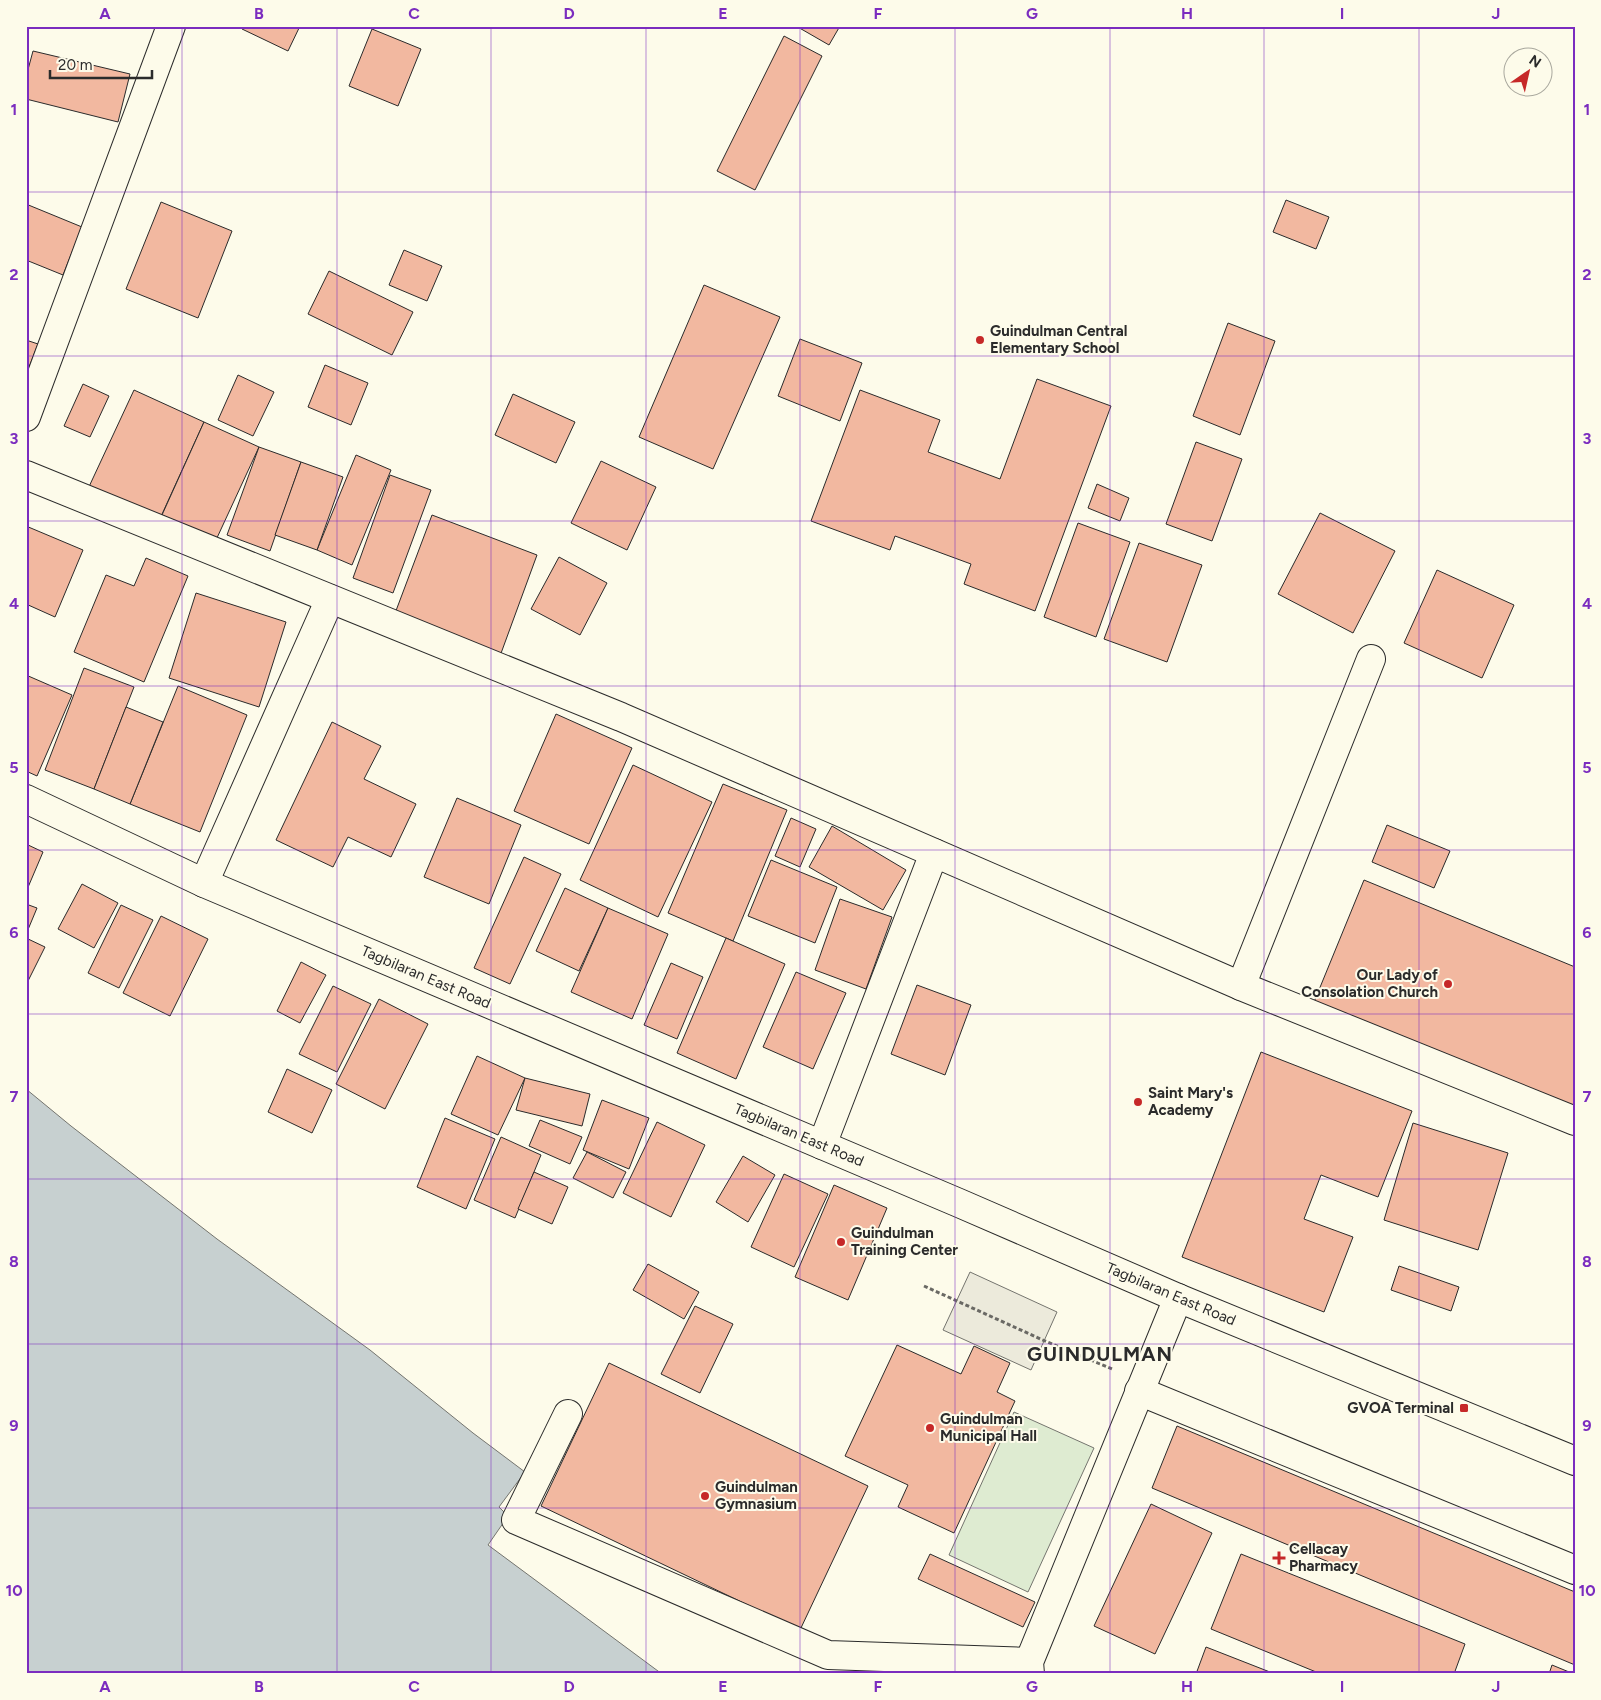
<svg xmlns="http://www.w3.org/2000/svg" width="1601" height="1700" font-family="Figtree,sans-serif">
<rect width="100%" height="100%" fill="#fdfbea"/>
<polygon fill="#deebd1" stroke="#74746e" points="1014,1412 1094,1448 1028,1592 949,1555"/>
<polygon fill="#eceadb" stroke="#74746e" points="970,1272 1057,1312 1031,1370 943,1330"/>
<polygon fill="#c7d0d0" stroke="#74746e" points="26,1089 71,1126 217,1239 370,1350 473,1433 525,1472 499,1507 508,1516 488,1545 662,1674 26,1674"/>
<g fill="#f2b8a0" stroke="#2b2b2b">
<polygon points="243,26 300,26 288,51 242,29"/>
<polygon points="796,26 840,26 829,45"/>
<polygon points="372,29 421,49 398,106 349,86"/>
<polygon points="784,36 822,56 755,190 717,171"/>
<polygon points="33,51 130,74 118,122 26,99 26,77"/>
<polygon points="1286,200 1329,217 1316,249 1273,232"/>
<polygon points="161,202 232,231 198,318 126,289"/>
<polygon points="26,204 82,227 63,275 26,260"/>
<polygon points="404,250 442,266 427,301 389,285"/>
<polygon points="329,271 413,312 392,355 308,314"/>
<polygon points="704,285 780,317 713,469 639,437"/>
<polygon points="1228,323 1275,341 1240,435 1193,416"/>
<polygon points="800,339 862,363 840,421 778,396"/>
<polygon points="26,340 38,344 26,375"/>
<polygon points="325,365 368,383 351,425 308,407"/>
<polygon points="238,375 274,392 253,436 218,420"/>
<polygon points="1037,379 1111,406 1035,611 964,584 971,564 895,536 890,550 811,521 860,390 940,420 928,452 1000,479"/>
<polygon points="83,384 109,396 90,437 64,426"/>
<polygon points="134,390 204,422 158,523 87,491"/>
<polygon points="513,394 575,422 556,463 495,435"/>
<polygon points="204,422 259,447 216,540 162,515"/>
<polygon points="1196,442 1242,459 1212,541 1166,524"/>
<polygon points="259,447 301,462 270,551 227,535"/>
<polygon points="356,455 391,470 352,565 317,550"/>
<polygon points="601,461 656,487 627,550 571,523"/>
<polygon points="301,462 343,477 317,550 275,535"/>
<polygon points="390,475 431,490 393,593 353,578"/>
<polygon points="1097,484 1129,498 1120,521 1088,508"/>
<polygon points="1320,513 1395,551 1353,633 1278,594"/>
<polygon points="432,515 537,555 500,656 394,616"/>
<polygon points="1078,523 1130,542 1096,637 1044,617"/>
<polygon points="26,526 83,550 55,617 26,604"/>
<polygon points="1139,543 1202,565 1167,662 1104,639"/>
<polygon points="559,557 607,583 580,635 531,609"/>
<polygon points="146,558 188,576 144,682 74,652 106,575 134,586"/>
<polygon points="1437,570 1514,605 1482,678 1404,643"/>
<polygon points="196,593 286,622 259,707 169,678"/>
<polygon points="84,668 134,687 94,789 45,770"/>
<polygon points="26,675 72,695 37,776 26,771"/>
<polygon points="178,686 247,715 200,832 130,804"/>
<polygon points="126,707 163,722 130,804 94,789"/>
<polygon points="556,714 632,748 589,844 514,811"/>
<polygon points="332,722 381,746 364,779 416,804 391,857 348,837 333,867 276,840"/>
<polygon points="633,765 712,802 658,917 580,880"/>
<polygon points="723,784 787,810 733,941 668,913"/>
<polygon points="457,798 521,825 489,904 424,877"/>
<polygon points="791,818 816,829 800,867 775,856"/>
<polygon points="1387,825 1450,851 1434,888 1372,862"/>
<polygon points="832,826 906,870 883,910 809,867"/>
<polygon points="26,844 43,852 26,892"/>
<polygon points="524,857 561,874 510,984 474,968"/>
<polygon points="771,860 837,887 815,943 748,916"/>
<polygon points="1364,880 1575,967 1575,1109 1314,1002"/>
<polygon points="82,884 118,903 94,948 58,929"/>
<polygon points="565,888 608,908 579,971 536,951"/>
<polygon points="840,899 892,917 866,989 815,970"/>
<polygon points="26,904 37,908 27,932 26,932"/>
<polygon points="121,905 153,920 119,988 88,973"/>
<polygon points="608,908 668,934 632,1019 571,992"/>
<polygon points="161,916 208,939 170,1016 123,993"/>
<polygon points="26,938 45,947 26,985"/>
<polygon points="726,938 785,964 736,1079 677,1053"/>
<polygon points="301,962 326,975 300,1023 277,1011"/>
<polygon points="671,963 703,977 677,1039 644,1025"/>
<polygon points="796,972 846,993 813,1069 763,1047"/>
<polygon points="917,985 971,1005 945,1075 891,1054"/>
<polygon points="333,986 371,1004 337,1072 299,1054"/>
<polygon points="379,999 428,1024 385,1109 336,1084"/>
<polygon points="1261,1052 1412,1111 1378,1197 1321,1175 1304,1219 1353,1237 1324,1312 1182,1257"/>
<polygon points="477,1056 525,1078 498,1135 451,1114"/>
<polygon points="287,1069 332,1090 312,1133 268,1112"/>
<polygon points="525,1078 590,1094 582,1126 516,1110"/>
<polygon points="602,1100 649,1118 629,1169 583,1150"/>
<polygon points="445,1118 495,1139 466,1209 417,1187"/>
<polygon points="540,1120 582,1137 570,1164 529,1146"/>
<polygon points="657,1122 705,1145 671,1217 623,1193"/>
<polygon points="1413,1123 1508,1153 1478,1250 1384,1220"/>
<polygon points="501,1137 541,1155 515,1218 474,1200"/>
<polygon points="587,1152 626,1172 613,1198 573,1178"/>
<polygon points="743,1156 775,1175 748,1222 716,1202"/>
<polygon points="534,1172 568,1187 552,1224 518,1209"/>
<polygon points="784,1174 828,1194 794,1267 751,1247"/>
<polygon points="834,1185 887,1208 848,1300 795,1277"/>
<polygon points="648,1264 699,1292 684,1319 633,1290"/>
<polygon points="1399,1266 1459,1287 1451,1311 1391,1290"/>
<polygon points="695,1306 733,1324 700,1393 661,1374"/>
<polygon points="897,1345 961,1374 974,1346 1010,1363 997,1392 1015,1401 954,1533 898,1507 908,1485 845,1456"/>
<polygon points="609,1363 868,1486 800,1630 541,1506"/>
<polygon points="1177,1426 1575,1592 1575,1665 1152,1488"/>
<polygon points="1151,1504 1212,1533 1155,1654 1094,1626"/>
<polygon points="930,1554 1035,1602 1023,1627 918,1579"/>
<polygon points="1241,1554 1465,1644 1454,1674 1321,1674 1211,1629"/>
<polygon points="1206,1647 1275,1674 1196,1674"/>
<polygon points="1552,1665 1574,1674 1549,1674"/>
</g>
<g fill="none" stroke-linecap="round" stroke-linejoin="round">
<g stroke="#2b2b2b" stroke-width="30">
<g id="minor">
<polyline points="26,417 171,26"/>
<polyline points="26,475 621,717 1241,986 1575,1121"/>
<polyline points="204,883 330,599"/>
<polyline points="1241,986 1371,659"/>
<polyline points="822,1145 934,853"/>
<polyline points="1139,1391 1575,1570"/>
<polyline points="568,1414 516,1520 828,1655 1029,1662"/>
<polyline points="1030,1674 1029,1662 1178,1298"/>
</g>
</g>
<g stroke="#2b2b2b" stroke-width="30">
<polyline id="major" points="26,799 204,883 959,1203 1178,1298 1575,1461"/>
</g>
<polyline stroke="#6a6964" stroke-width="3" stroke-dasharray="4 2.5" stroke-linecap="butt" points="924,1286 1045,1341 1112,1369"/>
<use href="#minor" stroke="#fdfbea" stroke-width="28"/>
<use href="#major" stroke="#fdfbea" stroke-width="28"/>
</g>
<path fill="none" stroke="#7b2cbf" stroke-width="1" stroke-opacity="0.55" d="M182 26V1674M337 26V1674M491 26V1674M646 26V1674M800 26V1674M955 26V1674M1110 26V1674M1264 26V1674M1419 26V1674M26 192H1575M26 356H1575M26 521H1575M26 686H1575M26 850H1575M26 1014H1575M26 1179H1575M26 1344H1575M26 1508H1575"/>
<g fill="#c62828" stroke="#fdfbea" stroke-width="2">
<circle cx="980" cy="340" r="5"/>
<circle cx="1448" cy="984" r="5"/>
<circle cx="1138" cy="1102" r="5"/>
<circle cx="841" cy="1242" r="5"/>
<rect x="1459" y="1403" width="10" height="10" rx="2.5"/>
<circle cx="930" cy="1428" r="5"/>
<circle cx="705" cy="1496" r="5"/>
<path d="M1276.5 1550.5h5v5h5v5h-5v5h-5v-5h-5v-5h5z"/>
</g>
<g text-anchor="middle" stroke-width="4" stroke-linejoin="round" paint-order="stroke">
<g font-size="15" font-weight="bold" fill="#2b2b2b" stroke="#fdfbea" text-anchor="start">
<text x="990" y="336">Guindulman Central<tspan x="990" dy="17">Elementary School</tspan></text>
<text x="1438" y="980" text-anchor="end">Our Lady of<tspan x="1438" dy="17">Consolation Church</tspan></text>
<text x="1148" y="1098">Saint Mary's<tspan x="1148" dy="17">Academy</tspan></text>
<text x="851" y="1238">Guindulman<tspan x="851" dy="17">Training Center</tspan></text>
<text x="1454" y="1413" text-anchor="end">GVOA Terminal</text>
<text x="940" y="1424">Guindulman<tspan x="940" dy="17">Municipal Hall</tspan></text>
<text x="715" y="1492">Guindulman<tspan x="715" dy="17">Gymnasium</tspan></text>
<text x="1289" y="1554">Cellacay<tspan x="1289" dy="17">Pharmacy</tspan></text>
</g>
<g font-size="15" fill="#2b2b2b" stroke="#fdfbea">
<text transform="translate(426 977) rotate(23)" y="5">Tagbilaran East Road</text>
<text transform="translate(799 1135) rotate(23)" y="5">Tagbilaran East Road</text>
<text transform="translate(1171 1294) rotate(23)" y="5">Tagbilaran East Road</text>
</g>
<g font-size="20" font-weight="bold" letter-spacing="1" fill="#2b2b2b" stroke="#fdfbea">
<text x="1100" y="1361">GUINDULMAN</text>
</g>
</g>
<rect width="1601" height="1700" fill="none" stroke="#fdfbea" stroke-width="55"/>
<g transform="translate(1528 72) rotate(34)"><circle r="24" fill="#fdfbea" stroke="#a9a89e"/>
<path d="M0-4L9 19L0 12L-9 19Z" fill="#c62828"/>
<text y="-8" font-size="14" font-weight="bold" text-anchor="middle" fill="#2b2b2b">N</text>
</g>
<path d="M50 70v8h102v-8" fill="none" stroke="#2b2b2b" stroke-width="2.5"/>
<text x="58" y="70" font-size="15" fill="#2b2b2b" stroke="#fdfbea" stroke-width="4" paint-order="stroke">20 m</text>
<rect x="28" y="28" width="1546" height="1644" fill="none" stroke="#7b2cbf" stroke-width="2"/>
<g font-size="16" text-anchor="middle" font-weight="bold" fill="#7b2cbf">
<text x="105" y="19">A</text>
<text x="259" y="19">B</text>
<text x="414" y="19">C</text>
<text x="569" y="19">D</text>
<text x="723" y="19">E</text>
<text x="878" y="19">F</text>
<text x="1032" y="19">G</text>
<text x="1187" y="19">H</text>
<text x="1342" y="19">I</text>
<text x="1496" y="19">J</text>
<text x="14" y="115">1</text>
<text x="1587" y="115">1</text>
<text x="14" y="280">2</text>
<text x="1587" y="280">2</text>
<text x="14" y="444">3</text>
<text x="1587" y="444">3</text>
<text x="14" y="609">4</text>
<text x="1587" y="609">4</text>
<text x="14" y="773">5</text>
<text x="1587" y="773">5</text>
<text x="14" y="938">6</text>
<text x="1587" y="938">6</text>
<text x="14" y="1102">7</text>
<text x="1587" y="1102">7</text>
<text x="14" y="1267">8</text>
<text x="1587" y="1267">8</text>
<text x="14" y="1431">9</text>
<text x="1587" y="1431">9</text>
<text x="14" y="1596">10</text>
<text x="1587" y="1596">10</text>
<text x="105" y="1692">A</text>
<text x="259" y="1692">B</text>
<text x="414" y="1692">C</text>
<text x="569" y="1692">D</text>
<text x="723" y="1692">E</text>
<text x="878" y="1692">F</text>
<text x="1032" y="1692">G</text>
<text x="1187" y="1692">H</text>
<text x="1342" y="1692">I</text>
<text x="1496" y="1692">J</text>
</g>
</svg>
